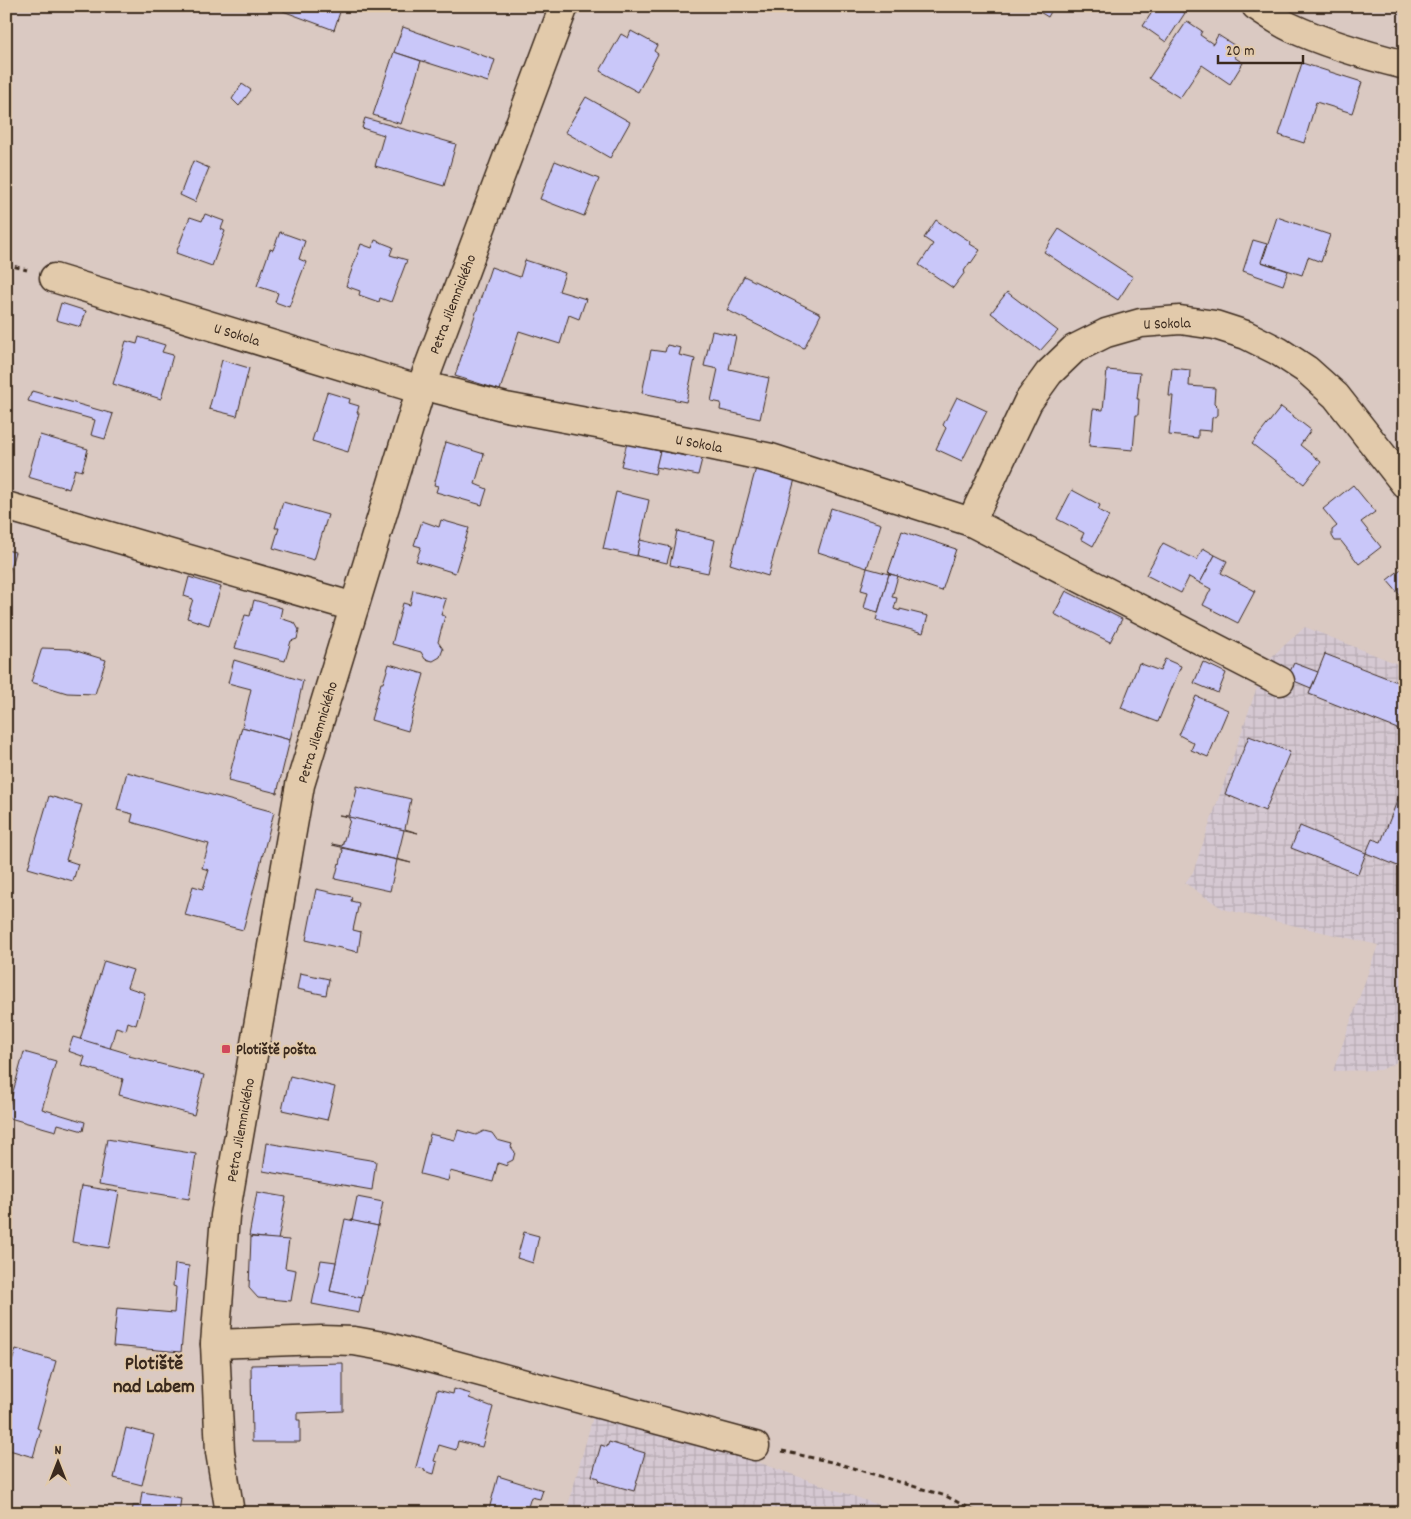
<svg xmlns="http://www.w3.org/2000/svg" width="1411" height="1519" font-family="Dekko,sans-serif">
<defs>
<pattern id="industrial-grid" width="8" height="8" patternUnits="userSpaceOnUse" patternTransform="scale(1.25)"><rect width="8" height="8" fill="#d5c8d2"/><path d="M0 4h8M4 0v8" fill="none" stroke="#b8acb4"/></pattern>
</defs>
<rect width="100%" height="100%" fill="#dac9c2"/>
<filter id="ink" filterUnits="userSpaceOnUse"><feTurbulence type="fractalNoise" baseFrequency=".02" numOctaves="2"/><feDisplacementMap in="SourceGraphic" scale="10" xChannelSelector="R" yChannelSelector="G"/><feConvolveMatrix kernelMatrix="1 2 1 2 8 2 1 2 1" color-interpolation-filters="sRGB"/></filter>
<g filter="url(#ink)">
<g fill="url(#industrial-grid)">
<polygon points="1305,627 1405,667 1405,1058 1381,1070 1333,1071 1378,945 1223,909 1185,883 1193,872 1256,690 1269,659"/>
<polygon points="594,1413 715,1447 901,1513 566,1513"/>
</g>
<g fill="#c9c7f9" stroke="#3b2a1e">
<polygon points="285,6 342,6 334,30 283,11"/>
<polygon points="1034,6 1054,6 1048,17 1033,8"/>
<polygon points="1156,6 1174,6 1185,13 1166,42 1143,26"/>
<polygon points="1187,21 1202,31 1200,35 1213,44 1218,35 1240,49 1234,57 1243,63 1230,84 1202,65 1180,98 1149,78"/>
<polygon points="403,27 495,60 488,82 394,52"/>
<polygon points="631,31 657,45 654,51 658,54 638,92 600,71 621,34 628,38"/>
<polygon points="394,52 421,61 401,124 373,115"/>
<polygon points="1302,63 1362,82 1352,113 1316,102 1304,143 1279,135"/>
<polygon points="242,84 251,90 239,106 232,99"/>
<polygon points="586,97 630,122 610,158 565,132"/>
<polygon points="365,118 456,144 444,186 375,166 384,135 362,128"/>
<polygon points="193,161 209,168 195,202 180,195"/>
<polygon points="555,161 599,179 584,216 540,199"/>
<polygon points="205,214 224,221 221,229 225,231 212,266 176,253 190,217 202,221"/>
<polygon points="1277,217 1330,235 1321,262 1308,257 1302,275 1262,262"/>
<polygon points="936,220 953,232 954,231 971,242 970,244 980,250 971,263 970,262 964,271 965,272 953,288 919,265 933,244 924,238"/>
<polygon points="1059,229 1133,277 1118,300 1044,252"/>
<polygon points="280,232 305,241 299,259 306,262 289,307 275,302 278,293 257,286 270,249 273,250"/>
<polygon points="375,240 393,247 390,255 407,260 391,302 380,298 379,302 359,295 360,291 346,286 361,244 372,248"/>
<polygon points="1253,240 1267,244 1261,262 1288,271 1283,285 1243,271"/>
<polygon points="525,260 565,273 559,291 586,299 579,319 569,315 560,344 519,331 500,390 455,376 491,267 520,277"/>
<polygon points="744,276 821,314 804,348 727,310"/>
<polygon points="1007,292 1058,331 1040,351 991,313"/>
<polygon points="61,303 86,311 81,327 56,320"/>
<polygon points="712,331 736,336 729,369 769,378 760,419 720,410 721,403 711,401 718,369 704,366"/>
<polygon points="139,337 165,345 162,352 173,355 161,399 113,384 126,341 137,344"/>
<polygon points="667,345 681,348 679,355 695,359 686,402 642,393 651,350 665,352"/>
<polygon points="222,360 249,368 237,416 209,409"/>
<polygon points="1172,368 1190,370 1189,386 1215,388 1214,403 1218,407 1218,415 1212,418 1211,431 1198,430 1198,438 1169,435 1173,396 1169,396"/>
<polygon points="1107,370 1140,373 1137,399 1139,399 1138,415 1136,415 1133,450 1089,446 1093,409 1103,410"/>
<polygon points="32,391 113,414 105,439 91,435 95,420 28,401"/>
<polygon points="327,392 350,399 349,403 359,406 357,413 359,413 348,452 312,441"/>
<polygon points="957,397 987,411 962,461 936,449 946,428 943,425"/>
<polygon points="1281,407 1311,430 1300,445 1321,462 1304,484 1252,444"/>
<polygon points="40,435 88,449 82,471 75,469 69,489 28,477"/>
<polygon points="446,442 484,454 475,484 487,489 482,505 436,492 438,486 434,485"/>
<polygon points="627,443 660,451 655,474 621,466"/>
<polygon points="660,451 702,459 698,475 656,467"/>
<polygon points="756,468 795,479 768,576 730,564"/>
<polygon points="1353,485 1375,512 1361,522 1381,547 1359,564 1341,541 1335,541 1332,536 1332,530 1337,526 1323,509"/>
<polygon points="1072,490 1100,505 1098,510 1109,516 1093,546 1081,539 1084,533 1057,519"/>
<polygon points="616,492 649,500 637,556 603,549"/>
<polygon points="283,502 328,515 314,560 273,548 279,528 275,528"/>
<polygon points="831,508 881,524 867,568 818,552"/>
<polygon points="441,520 469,528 455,573 416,561 421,547 414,545 422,521 439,527"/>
<polygon points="677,531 715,540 708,573 670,565"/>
<polygon points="902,531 956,549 942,591 888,573"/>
<polygon points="640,540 671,547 667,563 637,556"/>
<polygon points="1163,543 1197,560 1203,548 1215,555 1200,583 1189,577 1181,593 1146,575"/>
<polygon points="6,550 15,552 6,582"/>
<polygon points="1215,555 1227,561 1221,573 1255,591 1238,623 1203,605 1211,589 1200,583"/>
<polygon points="1405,566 1405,601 1387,580"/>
<polygon points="867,568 889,574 878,612 864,608 868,592 861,590"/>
<polygon points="889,574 898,576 892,597 897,598 894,609 900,611 900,609 928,616 923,633 876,620"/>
<polygon points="189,577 221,587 209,625 187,618 193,599 184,596"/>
<polygon points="413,590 446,599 441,615 445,616 438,642 443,649 440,657 433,661 425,659 421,652 392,644 403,603 410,605"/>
<polygon points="1066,591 1122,619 1110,642 1054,614"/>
<polygon points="254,600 282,608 280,618 295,623 299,630 297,639 291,641 285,661 235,648 245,615 250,616"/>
<polygon points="42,648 70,649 106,660 95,694 67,693 31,682"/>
<polygon points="1325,654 1405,685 1405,732 1309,694"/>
<polygon points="1165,659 1181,666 1158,722 1121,708 1139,663 1160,671"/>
<polygon points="234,660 303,681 290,740 242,727 251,689 228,683"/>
<polygon points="1203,662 1226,673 1218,693 1194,683"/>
<polygon points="1294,663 1318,672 1311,688 1287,678"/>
<polygon points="389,664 424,674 408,731 371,720 381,683 383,683"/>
<polygon points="1196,696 1228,710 1208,757 1191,750 1194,743 1179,735"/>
<polygon points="242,727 290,740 277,793 228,781"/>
<polygon points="1249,736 1290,752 1265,811 1225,794"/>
<polygon points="127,772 274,812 243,930 185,915 193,886 203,889 209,870 202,868 209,844 131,822 133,814 117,810"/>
<polygon points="1405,781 1405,869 1366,853 1372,839 1381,842"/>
<polygon points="356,786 411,799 405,829 418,833 339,815 349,816 353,802 354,802 357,789 356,789"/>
<polygon points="49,796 82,805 66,860 78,864 73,881 28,868"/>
<polygon points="349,817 404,830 397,859 411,863 332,845 332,844 342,846 350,820 349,819"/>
<polygon points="1300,826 1366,853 1358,874 1291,848"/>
<polygon points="342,848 397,860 390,891 335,879 339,863 340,864 343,850 342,850"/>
<polygon points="316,889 352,897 351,901 359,903 353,930 361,932 358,952 306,940"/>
<polygon points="104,961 133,970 127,987 145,993 136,1025 128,1022 126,1030 116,1027 110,1049 80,1040"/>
<polygon points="300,973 329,979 326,995 297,989"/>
<polygon points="73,1037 130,1054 129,1056 204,1075 194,1115 119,1095 123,1079 82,1066 85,1057 68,1051"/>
<polygon points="24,1052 56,1061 42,1109 85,1122 83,1131 58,1124 56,1131 6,1117"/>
<polygon points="290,1076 335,1087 327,1120 282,1110"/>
<polygon points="458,1130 476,1135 484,1131 492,1133 497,1140 512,1144 511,1147 515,1152 513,1160 507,1163 507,1166 498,1163 493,1182 450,1171 448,1181 420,1174 430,1134 455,1140"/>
<polygon points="107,1139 196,1154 189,1199 99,1184"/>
<polygon points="267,1143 376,1161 372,1190 263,1171"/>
<polygon points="81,1186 119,1192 109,1248 72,1242"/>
<polygon points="257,1192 286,1197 278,1240 249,1236"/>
<polygon points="357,1197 383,1202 378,1226 352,1221"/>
<polygon points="345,1219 378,1226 362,1298 330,1291"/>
<polygon points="524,1232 539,1236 533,1263 517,1258"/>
<polygon points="251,1237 289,1240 285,1268 296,1270 291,1301 258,1298 249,1288"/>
<polygon points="321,1260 336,1262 330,1291 362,1298 359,1313 312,1304"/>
<polygon points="175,1264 189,1266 181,1352 113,1346 117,1308 174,1313 176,1287 173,1286"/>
<polygon points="16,1349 56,1361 37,1428 41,1430 33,1457 6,1449 6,1381"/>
<polygon points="343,1363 343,1411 297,1413 297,1420 300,1420 300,1442 252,1442 251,1365"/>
<polygon points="454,1389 471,1394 469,1398 493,1407 482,1447 458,1441 456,1450 439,1445 434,1461 437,1462 434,1474 424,1471 425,1469 416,1467 437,1390 453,1394"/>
<polygon points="126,1428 154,1435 142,1485 114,1478"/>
<polygon points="609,1442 645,1453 634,1491 598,1481 599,1478 592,1476 601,1445 607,1447"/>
<polygon points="498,1476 543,1490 540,1499 531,1497 526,1513 488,1513"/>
<polygon points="142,1492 181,1498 179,1513 132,1513 133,1506 140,1506"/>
</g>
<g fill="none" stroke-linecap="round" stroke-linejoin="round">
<g stroke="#3b2a1e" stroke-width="31">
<g id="minor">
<path d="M1256 6C1267 13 1278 21 1290 27 1326 44 1365 55 1405 65"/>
<polyline points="54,278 421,390"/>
<polyline points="422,385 506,407 709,445 771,458 971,522 1280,681"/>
<polyline points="6,506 354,607"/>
<polyline points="971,522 1028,402 1049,373 1074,349 1106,333 1141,323 1180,320 1215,325 1246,335 1278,351 1307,370 1336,396 1405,484"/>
<polyline points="215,1344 321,1340 354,1341 388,1347 755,1446"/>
</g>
</g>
<g stroke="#3b2a1e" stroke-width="31">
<polyline id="tertiary" points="230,1513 220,1452 215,1344 225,1216 300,785 422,385 564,6"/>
</g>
<g stroke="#3b2a1e" stroke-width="3" stroke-dasharray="5 4" stroke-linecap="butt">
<polyline points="6,264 27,270"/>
<polyline points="782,1451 836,1463 946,1496 978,1513"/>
</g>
<use href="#minor" stroke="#e2caab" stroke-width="28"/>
<use href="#tertiary" stroke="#e2caab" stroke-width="28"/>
</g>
</g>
<rect fill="#d1495b" stroke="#e2caab" stroke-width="2" x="221" y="1044" width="10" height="10" rx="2.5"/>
<g text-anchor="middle" stroke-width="4" stroke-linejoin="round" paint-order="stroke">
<g font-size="15" fill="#3b2a1e" stroke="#e2caab">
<text transform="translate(452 304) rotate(-69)" y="5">Petra Jilemnického</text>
<text transform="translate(1167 323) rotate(-2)" y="5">U Sokola</text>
<text transform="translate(237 334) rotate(17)" y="5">U Sokola</text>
<text transform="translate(699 443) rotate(11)" y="5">U Sokola</text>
<text transform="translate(317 732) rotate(-73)" y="5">Petra Jilemnického</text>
<text transform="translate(240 1130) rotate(-80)" y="5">Petra Jilemnického</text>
</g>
<g font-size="15" font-weight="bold" fill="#3b2a1e" stroke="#e2caab" text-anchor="start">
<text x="236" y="1054">Plotiště pošta</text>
</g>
<g font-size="20" font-weight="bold" fill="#3b2a1e" stroke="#e2caab">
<text x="154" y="1369">Plotiště<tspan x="154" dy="23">nad Labem</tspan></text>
</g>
</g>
<rect width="1411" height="1519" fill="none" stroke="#e2caab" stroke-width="25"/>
<rect x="12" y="12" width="1386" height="1494" fill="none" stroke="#3b2a1e" stroke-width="2" filter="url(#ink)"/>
<g transform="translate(58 1462)" stroke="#e2caab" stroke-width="4" paint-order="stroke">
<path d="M0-4L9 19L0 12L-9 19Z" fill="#3b2a1e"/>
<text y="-8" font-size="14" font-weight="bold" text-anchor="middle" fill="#3b2a1e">N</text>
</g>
<path d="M1218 55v8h85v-8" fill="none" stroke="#3b2a1e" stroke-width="2.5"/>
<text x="1226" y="55" font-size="15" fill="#3b2a1e" stroke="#e2caab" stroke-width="4" paint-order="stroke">20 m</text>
</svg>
